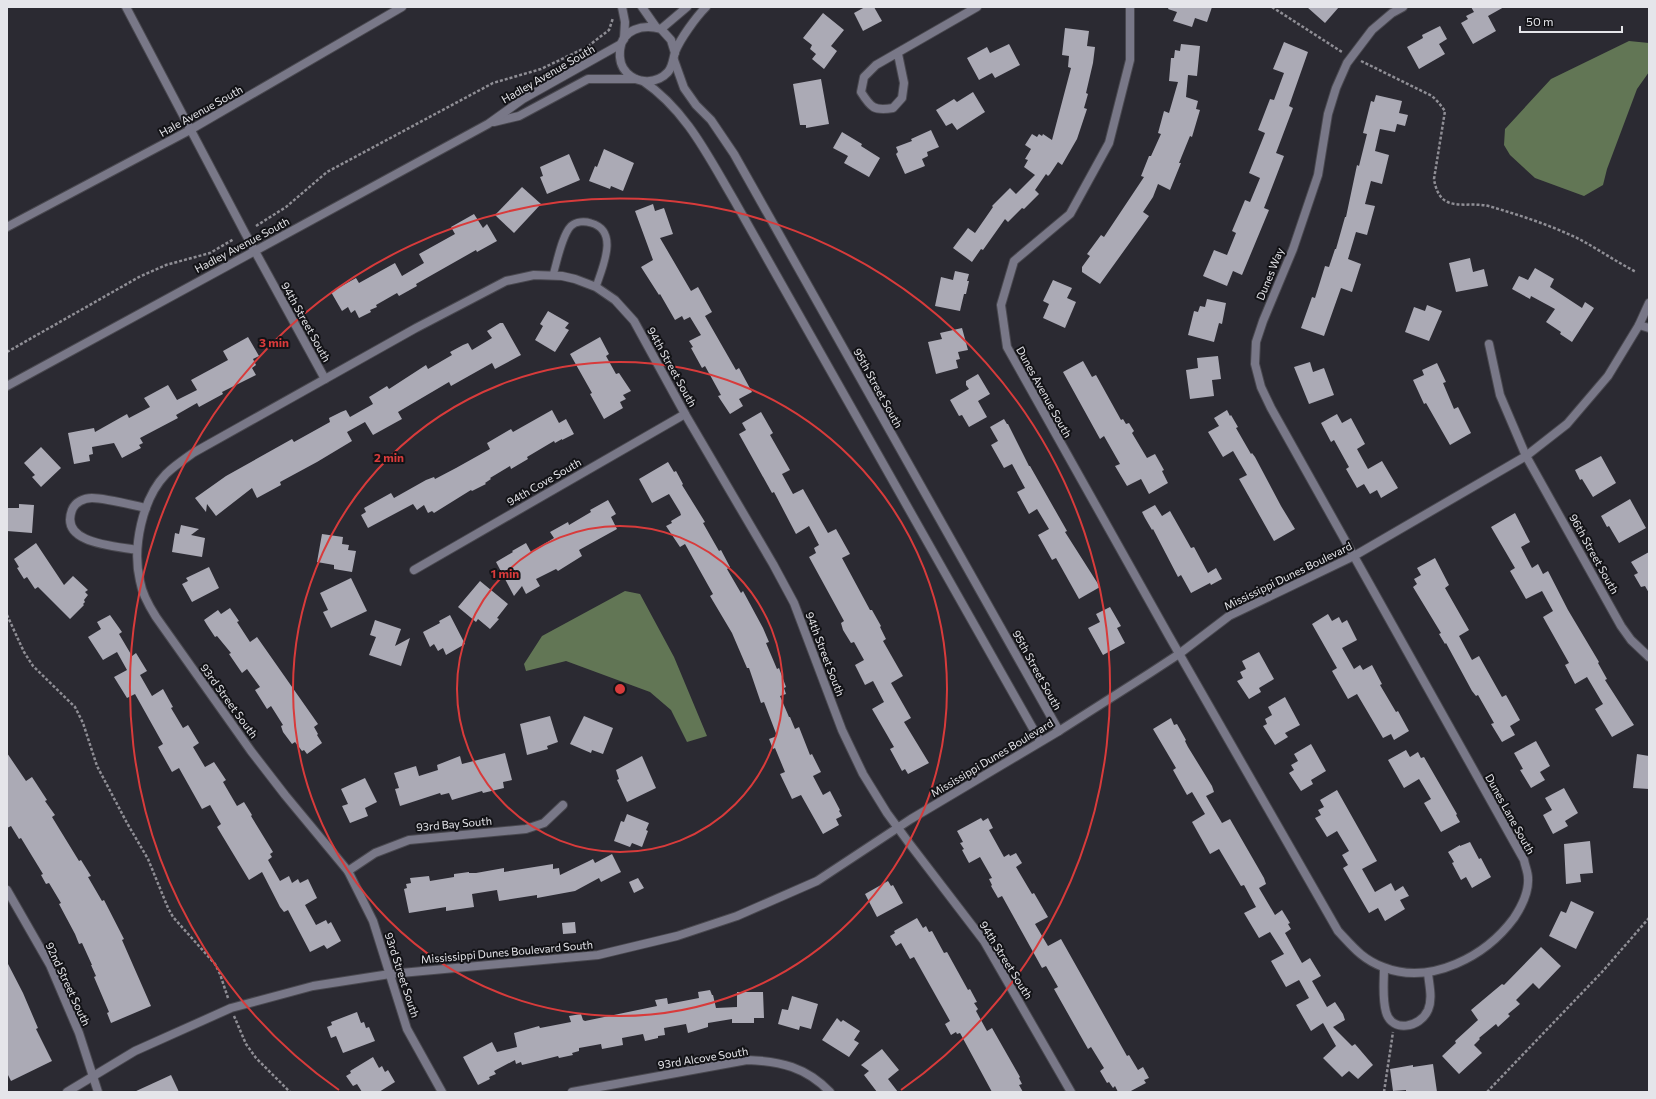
<svg xmlns="http://www.w3.org/2000/svg" width="1656" height="1099" font-family="Commissioner,sans-serif">
<rect width="100%" height="100%" fill="#2b2a32"/>
<g fill="#627655">
<polygon points="1629,41 1649,43 1649,72 1637,89 1607,169 1603,185 1584,196 1535,178 1510,155 1504,145 1505,129 1551,79"/>
<polygon points="625,591 640,594 674,657 707,736 687,742 671,710 650,692 566,661 526,671 524,664 542,636"/>
</g>
<g fill="#abaab5">
<polygon points="865,7 874,7 882,21 863,31 854,13"/>
<polygon points="1169,7 1212,7 1207,22 1195,18 1192,27 1173,21 1177,12 1168,9"/>
<polygon points="1307,7 1339,7 1325,23"/>
<polygon points="1471,7 1504,7 1488,16 1496,31 1473,44 1461,23 1468,19 1466,16 1474,12"/>
<polygon points="823,13 844,30 831,46 837,51 824,69 812,59 816,54 810,49 812,45 803,38"/>
<polygon points="1440,26 1447,39 1439,44 1445,54 1419,69 1407,47 1423,38 1422,35"/>
<polygon points="1065,28 1089,31 1087,46 1095,47 1093,63 1086,93 1088,94 1084,108 1087,109 1077,139 1062,165 1058,162 1050,174 1048,176 1046,174 1035,190 1039,194 1024,209 1022,208 1008,222 1005,219 983,250 981,249 972,262 953,248 968,228 975,233 993,207 992,206 1010,188 1016,194 1035,175 1024,167 1028,160 1025,159 1031,149 1025,145 1032,134 1037,137 1039,134 1042,136 1043,134 1052,140 1071,68 1068,67 1069,56 1062,55"/>
<polygon points="1284,42 1308,52 1289,106 1293,108 1276,153 1284,156 1264,208 1269,210 1242,275 1233,271 1227,286 1203,276 1214,250 1227,255 1236,233 1232,231 1245,200 1250,202 1260,178 1249,173 1265,133 1258,130 1270,99 1274,100 1284,73 1273,69"/>
<polygon points="1009,44 1020,65 995,78 992,73 979,80 967,58 987,47 990,53"/>
<polygon points="1181,44 1200,46 1197,76 1188,75 1186,97 1198,101 1196,109 1200,110 1192,137 1190,136 1179,163 1181,163 1170,190 1158,184 1153,197 1143,212 1149,216 1100,284 1082,272 1082,267 1090,256 1087,254 1101,235 1104,237 1144,177 1141,176 1149,156 1151,156 1161,134 1158,133 1164,111 1169,113 1178,82 1169,81 1171,58 1174,58 1175,50 1180,51"/>
<polygon points="821,79 829,124 806,128 806,125 800,125 793,84"/>
<polygon points="973,92 985,112 957,130 952,123 946,126 936,110 954,99 957,102"/>
<polygon points="1376,95 1402,101 1399,113 1408,115 1405,126 1397,124 1395,132 1380,129 1375,151 1389,155 1382,184 1371,181 1365,204 1375,206 1367,235 1356,232 1348,259 1361,264 1352,292 1341,288 1324,336 1301,328 1312,297 1315,298 1325,266 1329,267 1335,249 1336,249 1345,217 1346,217 1357,165 1359,166 1367,134 1363,133 1371,101 1374,102"/>
<polygon points="931,130 939,147 927,152 928,156 922,159 925,166 905,174 896,154 898,152 896,147 912,141 911,139"/>
<polygon points="842,132 862,144 861,146 880,158 869,177 844,163 848,156 833,148"/>
<polygon points="604,149 634,163 623,191 611,186 610,189 589,181 595,166 597,167"/>
<polygon points="569,154 580,180 547,194 540,177 543,176 540,167"/>
<polygon points="522,187 541,204 514,233 495,215"/>
<polygon points="653,204 655,211 664,208 673,234 660,238 691,291 698,287 712,312 705,316 736,370 739,368 752,392 739,399 743,406 730,414 718,396 721,395 705,366 702,368 691,348 693,347 689,341 701,335 690,317 684,320 682,316 675,320 660,294 659,295 641,267 653,260 635,211"/>
<polygon points="474,214 483,228 487,224 497,241 477,252 476,250 416,284 417,286 399,296 397,293 376,305 377,307 370,310 371,312 359,318 355,310 351,313 348,307 342,311 331,292 356,278 359,283 395,263 402,276 424,263 419,254 455,234 451,227"/>
<polygon points="1470,258 1473,272 1484,269 1488,286 1456,292 1449,263"/>
<polygon points="1535,268 1554,279 1550,287 1582,308 1585,302 1594,308 1572,342 1560,334 1561,332 1546,322 1555,309 1531,296 1530,299 1512,289 1519,276 1528,280"/>
<polygon points="955,271 969,274 967,281 969,281 966,294 964,294 960,311 935,306 941,277 953,280"/>
<polygon points="1053,280 1072,288 1067,298 1076,302 1065,328 1043,318 1049,304 1043,301"/>
<polygon points="1207,299 1226,303 1222,324 1219,323 1214,342 1188,335 1194,311 1198,312 1200,306 1205,307"/>
<polygon points="1427,305 1442,311 1429,341 1405,332 1414,307 1425,311"/>
<polygon points="548,311 569,323 565,328 569,330 555,352 535,340 543,326 540,324"/>
<polygon points="500,323 503,323 521,355 495,369 492,363 451,386 449,382 398,412 402,419 373,435 365,422 347,432 352,441 317,462 280,482 281,485 257,498 252,488 216,516 207,504 206,512 195,498 226,476 292,439 294,442 330,422 329,418 341,412 346,410 350,417 373,404 369,397 387,386 389,389 426,365 428,369 452,355 450,352 463,345 468,343 472,350 492,338 487,331"/>
<polygon points="962,328 968,350 958,352 960,359 956,360 958,368 936,374 928,342 942,339 940,333"/>
<polygon points="248,337 259,356 253,359 256,365 252,368 256,375 222,392 223,394 199,407 197,403 176,415 178,418 140,438 143,443 139,445 141,448 122,458 114,443 92,447 93,454 89,455 90,461 74,464 68,433 94,428 95,432 127,414 129,418 150,407 144,398 168,385 177,400 197,390 191,380 228,360 223,351"/>
<polygon points="600,337 609,354 606,356 616,374 619,373 631,391 623,395 626,399 620,402 623,408 604,419 590,394 592,393 570,354"/>
<polygon points="1218,356 1221,379 1212,380 1214,396 1190,399 1186,370 1198,368 1197,358"/>
<polygon points="1083,361 1092,377 1096,375 1121,420 1123,419 1126,424 1129,423 1134,431 1132,433 1147,458 1155,454 1164,470 1162,471 1168,483 1149,494 1141,479 1127,486 1115,466 1120,464 1104,436 1100,439 1063,372"/>
<polygon points="1310,362 1313,372 1324,368 1334,395 1309,404 1294,367"/>
<polygon points="1437,363 1446,382 1443,383 1454,409 1458,407 1471,433 1450,445 1426,403 1424,404 1413,380 1424,375 1422,370"/>
<polygon points="978,374 990,394 978,401 987,417 969,427 962,415 959,416 950,400 969,389 966,385 966,381"/>
<polygon points="552,410 559,423 566,419 574,434 562,440 562,439 555,443 554,441 527,457 528,459 511,469 510,466 490,478 491,479 485,483 486,484 472,491 471,490 434,513 432,511 428,513 424,505 417,510 413,504 368,528 361,515 366,512 364,508 391,493 394,498 426,480 434,477 435,479 456,468 490,449 487,443 511,429 513,432"/>
<polygon points="1227,410 1230,416 1231,415 1238,427 1236,428 1251,454 1252,453 1255,457 1281,506 1295,529 1274,541 1239,479 1247,475 1233,451 1223,457 1208,432 1219,426 1214,418"/>
<polygon points="761,412 773,433 770,435 790,470 782,474 793,494 803,489 828,533 836,529 850,554 842,558 870,610 872,610 881,626 880,627 886,639 883,641 903,676 891,683 911,718 904,722 929,763 908,774 905,769 902,771 890,749 894,747 872,709 884,702 873,681 865,685 855,665 864,660 854,642 851,643 843,630 841,623 844,621 809,557 816,553 814,548 819,545 809,526 796,534 774,492 772,493 739,434 746,430 742,423"/>
<polygon points="1337,414 1342,423 1351,418 1365,444 1357,449 1368,469 1382,461 1398,488 1381,498 1377,490 1370,494 1364,484 1357,488 1346,469 1349,467 1334,440 1331,442 1321,423"/>
<polygon points="1004,419 1007,424 1008,424 1029,466 1030,466 1067,531 1065,532 1100,587 1079,599 1056,558 1052,560 1038,535 1049,529 1037,509 1029,514 1017,492 1025,488 1012,464 1004,468 991,445 998,441 990,427"/>
<polygon points="41,447 61,468 41,487 32,477 35,475 24,463"/>
<polygon points="1601,456 1616,483 1593,497 1582,479 1580,480 1575,470"/>
<polygon points="668,462 674,472 676,471 683,484 682,485 705,522 703,523 719,551 721,550 730,567 727,569 741,593 743,591 763,628 769,642 766,643 777,669 779,668 786,687 784,688 786,694 780,696 789,717 790,717 795,729 799,727 810,755 812,754 821,772 813,776 823,795 830,791 840,810 839,811 842,816 836,819 839,825 823,834 801,795 792,799 780,774 785,772 775,748 773,749 769,739 777,736 764,702 761,703 749,668 747,668 732,633 710,596 713,594 685,544 680,547 666,526 672,523 671,521 681,515 680,512 669,494 652,503 639,479"/>
<polygon points="1630,499 1646,528 1619,543 1609,526 1607,527 1601,516"/>
<polygon points="608,500 616,514 611,517 617,529 579,550 582,556 558,571 556,569 536,579 540,586 526,594 522,586 514,596 496,562 513,552 512,551 526,543 531,552 554,538 550,532 568,522 569,525 591,512 590,510"/>
<polygon points="19,504 34,505 32,533 7,531 7,508 19,508"/>
<polygon points="1155,505 1162,516 1170,511 1191,548 1194,547 1208,573 1216,568 1222,579 1211,585 1210,583 1191,593 1181,575 1178,577 1153,529 1152,530 1145,518 1142,512"/>
<polygon points="1515,513 1530,542 1521,547 1532,568 1538,564 1543,574 1548,571 1568,610 1599,662 1598,663 1607,679 1605,680 1634,725 1612,737 1595,709 1603,704 1587,677 1575,684 1565,665 1569,663 1543,617 1553,611 1542,591 1526,599 1510,571 1515,568 1491,527"/>
<polygon points="181,525 199,529 191,535 205,538 202,557 172,552 175,533 179,534"/>
<polygon points="322,534 343,537 342,544 349,545 348,550 356,551 352,572 334,569 334,565 317,562"/>
<polygon points="36,543 64,585 73,576 88,590 85,592 88,595 84,600 85,602 83,604 84,605 70,619 38,587 35,589 27,577 24,579 17,568 19,567 14,559"/>
<polygon points="1649,552 1649,593 1645,586 1641,587 1634,575 1638,573 1631,562"/>
<polygon points="1435,558 1449,585 1445,588 1469,630 1459,636 1472,660 1479,656 1502,697 1506,695 1520,720 1510,726 1515,735 1502,742 1491,724 1494,723 1478,695 1476,696 1472,691 1446,643 1445,644 1439,634 1441,633 1413,587 1417,584 1414,579 1421,575 1417,568"/>
<polygon points="209,567 219,588 192,602 182,584 188,581 186,578"/>
<polygon points="351,578 367,611 331,628 323,612 328,610 320,593"/>
<polygon points="480,581 508,604 497,618 499,619 490,629 478,619 476,622 458,607"/>
<polygon points="1110,607 1121,626 1117,628 1125,643 1103,655 1088,628 1100,622 1096,614"/>
<polygon points="230,608 239,621 237,622 250,642 257,637 318,724 314,727 318,734 317,735 322,743 307,754 304,750 302,751 295,742 292,744 283,732 281,726 283,725 271,706 267,709 255,690 260,687 247,669 242,673 229,654 231,653 217,636 215,637 207,625 204,620 218,610 221,614"/>
<polygon points="1328,614 1332,621 1339,617 1342,623 1347,620 1357,640 1342,648 1354,669 1360,665 1363,670 1372,665 1382,684 1380,685 1396,712 1398,711 1409,731 1394,740 1391,734 1383,738 1357,694 1348,699 1332,671 1337,668 1312,624"/>
<polygon points="110,615 122,632 119,634 132,656 136,653 147,671 140,675 152,696 163,689 173,707 171,708 183,728 188,725 199,743 193,747 205,767 214,762 226,780 223,782 237,806 244,802 252,815 251,816 273,852 270,854 272,857 268,860 280,881 289,876 292,883 298,879 300,883 308,879 317,898 305,905 316,925 326,920 328,924 331,922 341,941 327,949 324,945 310,952 288,910 284,912 280,907 262,872 249,880 217,827 221,824 210,805 202,809 179,768 172,772 158,747 163,744 135,694 127,698 114,677 127,670 117,652 103,660 88,637 101,629 97,622"/>
<polygon points="450,615 465,644 446,655 443,648 438,651 434,644 430,647 423,632 440,623 439,621"/>
<polygon points="375,620 401,629 395,646 410,638 401,666 369,655 376,637 370,635"/>
<polygon points="1259,652 1274,679 1259,688 1261,692 1249,699 1237,681 1243,678 1240,672 1246,669 1242,661"/>
<polygon points="1285,697 1300,725 1285,733 1288,737 1275,745 1263,726 1267,724 1265,719 1272,715 1268,707"/>
<polygon points="550,716 558,742 547,746 548,749 527,755 520,724"/>
<polygon points="584,716 613,728 603,754 592,750 591,753 570,744"/>
<polygon points="1171,718 1174,725 1177,724 1186,740 1185,741 1188,747 1212,786 1214,792 1206,796 1222,823 1230,819 1264,878 1266,884 1259,888 1275,915 1282,910 1290,923 1288,924 1291,929 1285,933 1302,963 1310,958 1321,976 1312,981 1327,1007 1335,1002 1343,1014 1345,1020 1333,1027 1352,1046 1355,1044 1373,1065 1358,1079 1349,1071 1342,1077 1323,1058 1336,1046 1323,1023 1311,1031 1296,1005 1309,998 1299,980 1286,987 1271,961 1284,954 1270,932 1259,938 1244,913 1256,907 1244,885 1241,886 1219,849 1210,854 1192,822 1205,814 1192,792 1187,795 1173,770 1176,768 1153,729"/>
<polygon points="1536,741 1550,766 1540,772 1545,780 1531,788 1520,770 1523,769 1514,753"/>
<polygon points="1311,744 1326,771 1311,780 1313,784 1301,791 1289,773 1294,770 1291,765 1298,761 1294,754"/>
<polygon points="1406,750 1410,757 1418,752 1421,758 1424,757 1457,814 1456,815 1460,822 1441,832 1424,803 1431,799 1419,779 1404,788 1388,760"/>
<polygon points="7,753 26,781 32,777 47,800 45,801 55,815 52,817 79,861 81,860 91,876 88,877 102,901 104,900 124,939 122,940 151,1006 111,1023 107,1013 109,1012 94,977 96,976 91,965 92,965 82,943 79,944 75,934 59,904 61,903 49,883 46,884 41,875 43,874 21,838 19,839 11,826 7,828"/>
<polygon points="505,753 512,780 503,782 504,788 483,793 482,791 452,800 449,793 441,795 440,793 400,806 395,789 399,788 394,773 416,766 419,776 438,770 437,765 460,756 462,764"/>
<polygon points="1637,754 1649,756 1649,789 1633,788"/>
<polygon points="642,756 656,788 627,802 617,780 619,779 616,770"/>
<polygon points="365,778 377,802 365,808 368,816 350,823 342,806 348,804 341,789"/>
<polygon points="1564,788 1578,813 1565,821 1568,826 1553,834 1543,815 1552,810 1545,798"/>
<polygon points="1337,790 1377,861 1362,869 1375,892 1391,883 1395,891 1403,886 1409,896 1400,900 1405,909 1385,921 1378,908 1369,913 1343,868 1348,865 1342,855 1349,851 1337,831 1327,837 1315,818 1321,815 1318,810 1324,807 1320,800"/>
<polygon points="627,814 649,823 646,830 648,831 642,847 632,843 630,847 614,841 621,821 624,822"/>
<polygon points="981,818 983,821 988,818 993,828 989,830 1004,857 1009,854 1010,856 1016,853 1022,863 1016,867 1032,894 1034,893 1048,917 1035,924 1048,946 1061,939 1127,1056 1129,1055 1138,1070 1143,1067 1149,1078 1144,1080 1146,1083 1129,1092 1118,1092 1115,1086 1113,1088 1109,1082 1107,1083 1100,1071 1104,1068 1091,1047 1088,1049 1080,1035 1054,989 1058,987 1046,966 1042,968 1002,896 998,898 991,886 992,885 989,879 992,878 980,857 969,863 962,850 964,849 960,843 963,842 957,831"/>
<polygon points="1590,841 1593,873 1580,874 1581,882 1566,884 1564,844"/>
<polygon points="1470,842 1479,859 1481,858 1491,877 1472,888 1466,877 1461,880 1452,863 1454,862 1448,852 1460,845 1460,846"/>
<polygon points="612,854 621,872 601,882 599,878 575,891 537,898 537,895 499,901 497,890 472,894 474,907 446,911 446,907 409,913 404,889 407,888 406,884 411,883 410,878 429,876 430,881 454,877 454,874 469,872 469,873 476,873 504,868 504,872 553,864 553,869 559,868 560,875 587,862 593,859 595,863"/>
<polygon points="638,878 644,888 634,893 629,882"/>
<polygon points="888,881 891,886 893,885 903,903 877,917 865,894"/>
<polygon points="1571,901 1594,912 1576,949 1549,936 1561,911 1566,913"/>
<polygon points="917,918 923,928 926,926 929,932 932,931 944,953 947,952 968,990 970,989 977,1002 974,1003 978,1009 976,1011 987,1031 992,1028 1020,1077 1019,1078 1022,1084 1019,1085 1023,1092 992,1092 960,1033 957,1034 956,1032 951,1035 945,1024 950,1021 914,957 910,959 901,943 896,946 890,936 895,933 894,931"/>
<polygon points="575,922 576,933 563,934 562,923"/>
<polygon points="1541,947 1561,966 1539,989 1533,983 1516,1000 1520,1004 1508,1014 1510,1016 1498,1027 1496,1024 1479,1038 1480,1039 1474,1045 1482,1053 1459,1074 1442,1056 1456,1043 1455,1041 1478,1020 1471,1010 1502,984 1504,985"/>
<polygon points="7,962 23,993 38,1028 36,1029 52,1061 11,1081 7,1073"/>
<polygon points="710,990 712,995 713,995 716,1008 737,1007 737,992 763,992 764,1018 754,1018 754,1023 732,1023 732,1019 708,1023 708,1027 688,1033 686,1024 664,1028 665,1035 658,1036 658,1038 645,1041 643,1034 622,1038 623,1045 602,1049 601,1044 579,1048 579,1051 572,1053 573,1055 559,1058 558,1056 522,1065 521,1062 516,1064 515,1060 494,1071 496,1074 489,1077 490,1079 478,1085 463,1057 492,1042 497,1052 517,1047 514,1033 539,1026 540,1028 571,1022 569,1016 581,1014 583,1020 585,1021 657,1006 655,1000 667,998 668,1004 699,998 698,992"/>
<polygon points="792,996 818,1004 811,1029 800,1026 799,1030 778,1024 782,1009 788,1010"/>
<polygon points="357,1012 361,1023 364,1022 366,1028 369,1027 375,1041 343,1053 336,1036 331,1038 327,1027 332,1025 331,1022"/>
<polygon points="837,1018 841,1022 843,1020 860,1031 854,1040 859,1043 849,1057 822,1040"/>
<polygon points="882,1049 899,1070 888,1079 898,1092 877,1092 864,1075 869,1071 861,1065"/>
<polygon points="373,1057 379,1068 382,1066 385,1072 388,1070 395,1082 379,1092 362,1092 357,1084 353,1086 346,1076 351,1073 350,1071"/>
<polygon points="1433,1064 1437,1092 1406,1092 1406,1090 1393,1091 1390,1069 1413,1065 1413,1067"/>
<polygon points="171,1075 179,1092 134,1092"/>
</g>
<g fill="none" stroke-linecap="round" stroke-linejoin="round">
<g stroke="#49484f" stroke-width="9">
<path id="service" d="M553 275C557 262 562 235 571 226 576 221 585 221 591 223 620 231 602 268 596 287"/>
</g>
<g stroke="#49484f" stroke-width="10">
<g id="minor">
<polyline points="126,7 245,233 325,379"/>
<path d="M1130 7V60L1109 143 1070 214 1014 261 1001 305 1007 347 1169 636 1338 931C1353 947 1362 959 1383 967 1431 986 1486 956 1514 918 1522 906 1529 892 1528 878 1528 872 1525 866 1524 860L1271 408 1261 387 1255 364 1256 342 1263 321 1293 249 1318 175 1328 114 1336 88 1347 63 1372 30 1392 13 1403 7"/>
<path d="M898 54 904 83 902 98 893 108C874 111 871 108 861 92L864 77 876 65 977 7"/>
<polyline points="674,60 684,88 696,105 711,120 734,154 1059,731"/>
<path d="M643 81C686 110 708 156 734 200L1040 741"/>
<polyline points="7,227 190,130 402,7"/>
<polyline points="1639,325 1649,328"/>
<polyline points="1489,344 1500,395 1526,456 1621,626 1631,640 1649,657"/>
<path d="M137 550C116 546 59 544 72 510 75 502 84 498 92 498 105 498 132 505 146 508"/>
<polyline points="414,570 685,414"/>
<polyline points="348,871 375,853 409,840 526,829 544,823 563,805"/>
<polyline points="7,890 50,965 79,1033 98,1092"/>
<path d="M1384 968C1384 982 1382 998 1386 1012 1392 1033 1420 1028 1428 1010 1433 998 1429 985 1428 973"/>
<polyline points="67,1092 135,1051 231,1008 313,986 390,974 598,955 677,936 737,916 817,881 911,819 1059,731 1150,673 1179,654 1229,616 1354,556 1526,456 1567,424 1608,376 1639,325 1649,303"/>
<path d="M442 1092 407 1029 373 921 348 871 285 795 251 751 156 617C149 606 142 594 140 581 132 548 142 499 166 474 174 466 183 460 193 453L416 328 506 281 534 275 562 276 575 279 596 287 615 300 634 321 685 414 773 564 794 603 842 730 863 774 887 813 909 843 984 941 1071 1092"/>
<path d="M572 1092 747 1060C780 1061 806 1067 830 1092"/>
</g>
</g>
<g stroke="#49484f" stroke-width="10">
<g id="tertiary">
<polyline points="622,7 625,22 624,39"/>
<polyline points="642,7 656,27"/>
<polyline points="661,29 687,7"/>
<path d="M675 53 671 40 661 29C643 24 622 29 620 50 619 59 621 67 627 73 638 84 657 84 668 72 673 66 673 59 675 52 680 39 696 17 706 7"/>
<polyline points="494,122 519,116 588,79 635,79"/>
<polyline points="7,386 488,124 523,99 621,44"/>
</g>
</g>
<g stroke="#8f8e95" stroke-width="2.5" stroke-dasharray="3 2" stroke-linecap="butt">
<polyline points="1272,7 1342,52"/>
<path d="M1361 61 1432 96 1439 103 1445 111 1434 179C1440 217 1468 199 1492 207 1522 216 1553 226 1581 240 1599 250 1617 262 1636 272"/>
<polyline points="256,226 286,207 327,172 493,83 541,69 587,47 609,30 613,18"/>
<polyline points="7,352 139,277 166,265 210,253 234,239"/>
<polyline points="7,615 24,652 33,666 75,707 83,723 97,766 127,823 148,859 168,908 173,917 215,964 220,974 228,998"/>
<polyline points="234,1016 246,1044 256,1058 290,1092"/>
<polyline points="1384,1092 1393,1032"/>
<polyline points="1487,1092 1602,972 1649,918"/>
</g>
<use href="#service" stroke="#797888" stroke-width="7"/>
<use href="#minor" stroke="#797888" stroke-width="8"/>
<use href="#tertiary" stroke="#797888" stroke-width="8"/>
</g>
<g fill="none" stroke="#d83b3b" stroke-width="2">
<circle cx="620" cy="689" r="163"/>
<circle cx="620" cy="689" r="327"/>
<path d="M339 1090A490 490 0 1 1 901 1090"/>
</g>
<g text-anchor="middle" stroke-width="4" stroke-linejoin="round" paint-order="stroke">
<g font-size="11" fill="#e5e5ea" stroke="#131317">
<text transform="translate(548 74) rotate(-30)" y="4">Hadley Avenue South</text>
<text transform="translate(201 111) rotate(-29)" y="4">Hale Avenue South</text>
<text transform="translate(242 245) rotate(-28)" y="4">Hadley Avenue South</text>
<text transform="translate(1270 274) rotate(-68)" y="4">Dunes Way</text>
<text transform="translate(306 322) rotate(61)" y="4">94th Street South</text>
<text transform="translate(672 367) rotate(61)" y="4">94th Street South</text>
<text transform="translate(878 388) rotate(61)" y="4">95th Street South</text>
<text transform="translate(1044 392) rotate(61)" y="4">Dunes Avenue South</text>
<text transform="translate(544 482) rotate(-30)" y="4">94th Cove South</text>
<text transform="translate(1594 554) rotate(61)" y="4">96th Street South</text>
<text transform="translate(1288 576) rotate(-26)" y="4">Mississippi Dunes Boulevard</text>
<text transform="translate(825 654) rotate(69)" y="4">94th Street South</text>
<text transform="translate(1037 670) rotate(61)" y="4">95th Street South</text>
<text transform="translate(229 701) rotate(54)" y="4">93rd Street South</text>
<text transform="translate(992 758) rotate(-31)" y="4">Mississippi Dunes Boulevard</text>
<text transform="translate(1510 814) rotate(61)" y="4">Dunes Lane South</text>
<text transform="translate(454 824) rotate(-5)" y="4">93rd Bay South</text>
<text transform="translate(507 952) rotate(-5)" y="4">Mississippi Dunes Boulevard South</text>
<text transform="translate(1006 960) rotate(58)" y="4">94th Street South</text>
<text transform="translate(402 975) rotate(72)" y="4">93rd Street South</text>
<text transform="translate(68 984) rotate(65)" y="4">92nd Street South</text>
<text transform="translate(703 1058) rotate(-9)" y="4">93rd Alcove South</text>
</g>
</g>
<circle cx="620" cy="689" r="6" fill="#d83b3b" stroke="#131317" stroke-width="2"/>
<g font-size="12" text-anchor="middle" font-weight="bold" fill="#d83b3b" stroke="#131317" stroke-width="4" stroke-linejoin="round" paint-order="stroke">
<text x="274" y="347">3 min</text>
<text x="389" y="462">2 min</text>
<text x="505" y="578">1 min</text>
</g>
<rect width="1656" height="1099" fill="none" stroke="#e5e5ea" stroke-width="16"/>
<path d="M1520 26v6h102v-6" fill="none" stroke="#e5e5ea" stroke-width="2"/>
<text x="1526" y="26" font-size="12" fill="#e5e5ea" stroke="#131317" stroke-width="3" paint-order="stroke">50 m</text>
</svg>
